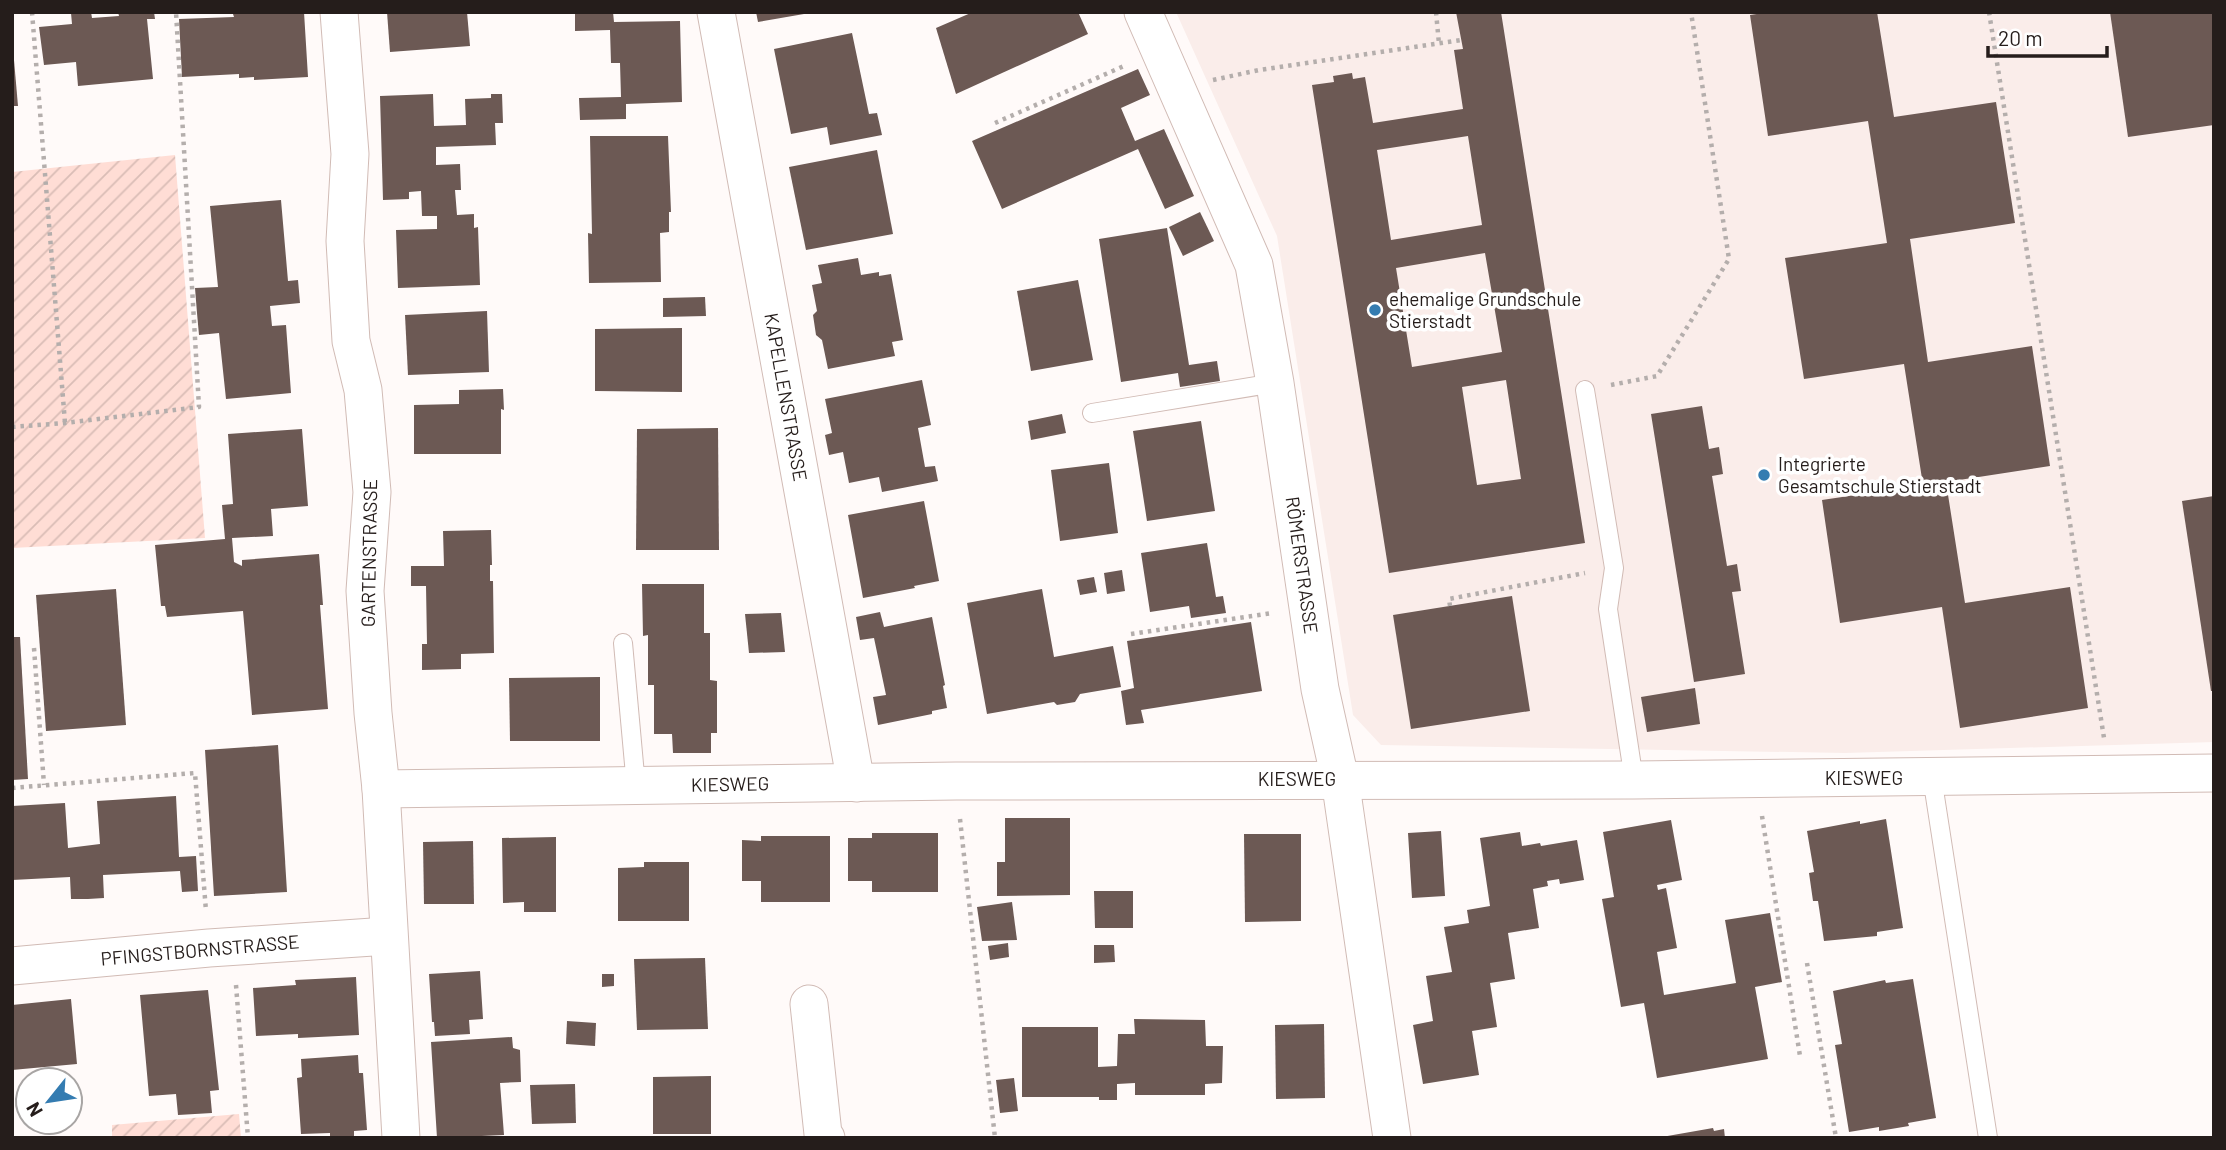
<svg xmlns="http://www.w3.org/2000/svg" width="2226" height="1150" font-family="Barlow,sans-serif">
<defs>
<pattern id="garden-furrows" width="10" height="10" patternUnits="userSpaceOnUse" patternTransform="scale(1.75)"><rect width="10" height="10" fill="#ffddd5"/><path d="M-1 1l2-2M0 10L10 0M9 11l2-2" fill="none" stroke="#dabdb6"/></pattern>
</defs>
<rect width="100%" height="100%" fill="#fffaf9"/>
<polygon fill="#faedea" points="1176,12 2214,12 2214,742 1845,753 1381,745 1353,715 1277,236"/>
<g fill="url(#garden-furrows)">
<polygon points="175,155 205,538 12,548 12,172"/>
<polygon points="239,1114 241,1138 112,1138 112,1125"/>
</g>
<g fill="#6c5954" fill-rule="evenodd">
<polygon points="75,12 91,12 92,18 119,16 118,12 154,12 155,19 147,19 153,79 78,86 76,62 44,65 39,27 72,24 71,13"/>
<polygon points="244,12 304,12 308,77 254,80 254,77 239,78 239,74 182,77 179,19 234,17 233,14"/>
<polygon points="387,12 467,12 470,46 390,52"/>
<polygon points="575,12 613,12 614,22 680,21 682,102 626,104 626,119 580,120 579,98 621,97 620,63 611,63 610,30 575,31"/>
<polygon points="756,12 804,12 804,14 758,22"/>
<polygon points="973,12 1078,12 1088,34 956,94 936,28"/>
<path d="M1456 12H1501L1585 543 1389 573 1312 85 1334 82 1333 76 1352 73 1353 79 1365 77 1373 123 1463 109 1454 50 1463 49ZM1468 136 1482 225 1391 240 1377 150ZM1485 253 1502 352 1412 367 1396 268ZM1506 380 1521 479 1477 485 1462 387Z"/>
<polygon points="1770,12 1877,12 1894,117 1996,102 2015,223 1910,239 1928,362 2032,346 2050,466 1946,482 1965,603 2070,587 2088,708 1960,728 1942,607 1840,623 1822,500 1923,485 1904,364 1804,379 1785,258 1887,243 1868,121 1768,136 1750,15"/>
<polygon points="2110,12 2214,12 2214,125 2128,137"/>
<polygon points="852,33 869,114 877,113 882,135 830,145 827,127 791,134 774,49"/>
<polygon points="12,60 14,60 18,106 12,106"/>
<polygon points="1138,69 1150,95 1121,108 1135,141 1164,129 1194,196 1165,209 1138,149 1002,209 972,141"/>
<polygon points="433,94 434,126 466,125 465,99 491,98 491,94 502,94 503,123 495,123 496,145 436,147 436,165 460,164 461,190 455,190 457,215 474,214 474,228 478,227 480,285 398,288 396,230 437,229 437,216 422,216 421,191 409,192 409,199 383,200 380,96"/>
<polygon points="590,136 668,136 671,212 669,212 669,232 660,233 661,282 589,283 588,233 592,234"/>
<polygon points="877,150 893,234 806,250 789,167"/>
<polygon points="281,200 288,281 298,280 300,303 270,306 272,326 286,325 291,393 226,399 219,333 199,335 197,313 195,288 218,287 210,206"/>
<polygon points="1200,212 1214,241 1183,256 1169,227"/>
<polygon points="1167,228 1189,365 1217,361 1220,381 1180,387 1178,373 1121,382 1099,239"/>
<polygon points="858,258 861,275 879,272 879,276 891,274 903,340 892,342 895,356 828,369 822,340 816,335 813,315 817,311 812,285 822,283 818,265"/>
<polygon points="1078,280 1093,360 1031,371 1017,291"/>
<polygon points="705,297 706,316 663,317 663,298"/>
<polygon points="487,311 489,372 408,375 405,315"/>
<polygon points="682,328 682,392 595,391 595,329"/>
<polygon points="922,380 931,425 918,428 925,467 935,466 938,481 882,492 879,477 849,483 843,452 829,455 825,435 832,433 825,399"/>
<polygon points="503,389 504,410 501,409 501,454 414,454 414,405 459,404 459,390"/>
<polygon points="1702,406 1709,449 1719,447 1723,474 1712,476 1727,566 1737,564 1741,591 1732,592 1745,674 1694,682 1651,414"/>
<polygon points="1062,414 1066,433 1031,440 1028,421"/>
<polygon points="1201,421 1215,511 1147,521 1133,431"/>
<polygon points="718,428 719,550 636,550 637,429"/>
<polygon points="302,429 308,506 271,509 273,536 232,538 234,562 242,566 242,560 319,554 323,605 320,605 328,709 252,715 243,611 167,617 165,606 161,606 155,545 225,539 222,505 233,504 228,434"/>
<polygon points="1109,463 1118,533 1060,541 1051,470"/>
<polygon points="2214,496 2214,691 2211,691 2182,501"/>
<polygon points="924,501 939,581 914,586 915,588 863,598 848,515"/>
<polygon points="491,530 492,565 490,565 490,581 493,581 494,653 461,654 461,669 422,670 422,644 427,644 426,586 411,586 411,566 444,566 443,531"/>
<polygon points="1207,543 1216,597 1223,596 1226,613 1191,618 1189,606 1150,612 1141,553"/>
<polygon points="1122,570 1125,591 1107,594 1104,573"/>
<polygon points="1094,577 1097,592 1080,595 1077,580"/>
<polygon points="642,584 704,584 704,633 710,633 710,680 717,681 717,733 711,733 711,753 673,753 672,734 654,734 654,685 648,685 648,635 643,636"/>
<polygon points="116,589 126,725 46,731 36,595"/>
<polygon points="1042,589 1054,657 1113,646 1121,687 1080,694 1075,702 1057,705 1054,702 987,714 967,603"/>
<polygon points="1512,596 1530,711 1411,729 1393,615"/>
<polygon points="880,612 884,627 932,617 945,685 943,686 947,708 932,711 932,714 878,725 873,697 886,695 874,638 860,640 856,617"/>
<polygon points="781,613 785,652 749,653 745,614"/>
<polygon points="1251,622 1262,691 1141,710 1144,723 1126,725 1121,691 1134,688 1127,641"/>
<polygon points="12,637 20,637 28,779 12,780"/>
<polygon points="600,677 600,741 510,741 509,678"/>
<polygon points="1695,688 1700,724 1647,732 1641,697"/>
<polygon points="278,745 287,892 214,896 205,750"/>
<polygon points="176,796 179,857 196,856 198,891 182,892 180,871 103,875 104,898 88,899 71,899 70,877 12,880 12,806 65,803 68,848 100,844 97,801"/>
<polygon points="1005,818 1070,818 1070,895 997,896 997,862 1005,862"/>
<polygon points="1886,819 1903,928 1877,932 1877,936 1824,941 1818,901 1813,901 1809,873 1814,872 1807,831 1860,821 1860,824"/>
<polygon points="1671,820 1682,880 1657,885 1658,890 1666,888 1677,948 1657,952 1664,995 1736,983 1725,920 1770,913 1782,982 1755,987 1768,1059 1657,1078 1644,1003 1621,1007 1602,899 1614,897 1603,832"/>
<polygon points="1441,831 1445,896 1412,898 1408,833"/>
<polygon points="1520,832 1522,846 1540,843 1541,846 1577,840 1584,880 1560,884 1559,879 1547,881 1548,886 1533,889 1539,928 1508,933 1515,979 1490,983 1497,1027 1472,1031 1479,1075 1423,1084 1413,1025 1433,1021 1426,976 1452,972 1444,927 1469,923 1467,910 1490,906 1480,838"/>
<polygon points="872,833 938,833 938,892 872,892 872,881 848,881 848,838 872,838"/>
<polygon points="1244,834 1301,834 1301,921 1245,922"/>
<polygon points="761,836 830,836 830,902 761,902 761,881 742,881 742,840 761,841"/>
<polygon points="556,837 556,912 524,912 524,902 503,903 502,838"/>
<polygon points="473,841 474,904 424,904 423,842"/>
<polygon points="644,862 689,862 689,921 618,921 618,868 644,867"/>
<polygon points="1094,891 1133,891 1133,928 1095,928"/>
<polygon points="1012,902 1017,940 982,941 977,907"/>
<polygon points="1008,943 1009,957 990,960 988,946"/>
<polygon points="1094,945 1114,945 1115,962 1094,963"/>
<polygon points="705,958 708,1029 637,1030 634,959"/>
<polygon points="480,971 483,1019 469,1020 470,1034 435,1036 434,1022 432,1022 429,974"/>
<polygon points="602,974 614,974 614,986 602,987"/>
<polygon points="356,977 359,1035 298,1038 298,1034 256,1036 253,988 296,985 295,980"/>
<polygon points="1913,979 1936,1118 1908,1123 1909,1126 1879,1131 1879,1127 1849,1132 1835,1045 1842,1044 1833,991 1885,980 1886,983"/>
<polygon points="208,990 219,1090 210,1091 212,1113 178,1115 176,1094 149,1096 140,995"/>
<polygon points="71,999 77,1064 12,1070 12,1005"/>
<polygon points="1134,1019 1205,1020 1206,1046 1223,1046 1222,1083 1205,1084 1205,1095 1135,1095 1135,1083 1117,1084 1117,1100 1099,1100 1099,1097 1022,1097 1022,1027 1098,1027 1098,1067 1117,1066 1118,1034 1135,1034"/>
<polygon points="567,1021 596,1023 595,1046 566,1044"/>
<polygon points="1324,1024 1325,1098 1276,1099 1275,1025"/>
<polygon points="512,1037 513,1048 520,1050 521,1082 500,1083 504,1135 437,1138 431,1042"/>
<polygon points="358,1055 359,1073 363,1073 367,1130 354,1131 354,1138 330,1138 330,1133 301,1134 297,1078 302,1077 301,1059"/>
<polygon points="711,1076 711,1134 653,1134 653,1077"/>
<polygon points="1014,1078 1018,1111 1000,1113 996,1080"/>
<polygon points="575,1084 576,1123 532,1124 530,1085"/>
<polygon points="1713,1128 1714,1131 1724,1129 1725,1138 1656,1138"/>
</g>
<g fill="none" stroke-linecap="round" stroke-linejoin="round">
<g stroke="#d1bbb5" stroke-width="20">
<g id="lane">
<polyline points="1585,390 1614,568 1608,609 1634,780"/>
<polyline points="1092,413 1275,383"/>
<polyline points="623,643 636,786"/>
<polyline points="1932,777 1988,1138"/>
</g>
</g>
<g stroke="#d1bbb5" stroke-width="39">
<g id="street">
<polyline points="339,12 350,154 345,241 351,341 363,390 372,492 365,591 373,713 381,789 401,1138"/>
<polyline points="716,12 856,783"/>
<polyline points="1143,12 1254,265 1275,383 1320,689 1340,779 1392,1138"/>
<polyline points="381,789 956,781 1634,780 2214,773"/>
<polyline points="12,966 209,948 388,936"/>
<polyline points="809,1004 823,1134 826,1138"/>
</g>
</g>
<g stroke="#b4aeac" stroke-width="4.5" stroke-dasharray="3.5 5" stroke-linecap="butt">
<polyline points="32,12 65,423"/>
<polyline points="1436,12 1439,44"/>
<polyline points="1989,12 2104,738"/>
<polyline points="1213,80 1259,70 1461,40"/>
<polyline points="995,123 1124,66"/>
<polyline points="1611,385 1657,376 1729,259 1691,12"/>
<polyline points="12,427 65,423 199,407 176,12"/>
<polyline points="1450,606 1449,599 1585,573"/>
<polyline points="1131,634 1272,613"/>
<polyline points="34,648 44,785"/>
<polyline points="12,788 195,773 206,911"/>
<polyline points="1762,816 1800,1056"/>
<polyline points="960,819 995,1138"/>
<polyline points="1807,963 1836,1138"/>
<polyline points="236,985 248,1138"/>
</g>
<use href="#lane" stroke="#fff" stroke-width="18"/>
<use href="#street" stroke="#fff" stroke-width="37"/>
</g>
<g fill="#347cb1" stroke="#fff" stroke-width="2.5">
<circle cx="1375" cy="310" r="7"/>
<circle cx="1764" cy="475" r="7"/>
</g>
<g text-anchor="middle" stroke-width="7" stroke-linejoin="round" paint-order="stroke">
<g font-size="19" fill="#251d1b" stroke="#fff" text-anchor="start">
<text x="1389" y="306">ehemalige Grundschule<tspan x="1389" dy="22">Stierstadt</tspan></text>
<text x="1778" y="471">Integrierte<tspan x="1778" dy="22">Gesamtschule Stierstadt</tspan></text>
</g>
<g font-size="19" fill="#251d1b" stroke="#fff">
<text transform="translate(786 397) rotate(80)" y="7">KAPELLENSTRASSE</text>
<text transform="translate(369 553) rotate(-89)" y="7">GARTENSTRASSE</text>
<text transform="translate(1302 565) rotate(82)" y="7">RÖMERSTRASSE</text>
<text x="1864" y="785">KIESWEG</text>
<text x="1297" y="786">KIESWEG</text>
<text transform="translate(730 784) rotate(-1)" y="7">KIESWEG</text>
<text transform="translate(200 950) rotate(-5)" y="7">PFINGSTBORNSTRASSE</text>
</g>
</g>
<rect width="2226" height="1150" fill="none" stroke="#251d1b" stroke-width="28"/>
<g transform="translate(49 1101) rotate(240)"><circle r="33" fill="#ffffff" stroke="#a8a5a4" stroke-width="2"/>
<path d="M0-5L12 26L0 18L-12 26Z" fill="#347cb1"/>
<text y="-10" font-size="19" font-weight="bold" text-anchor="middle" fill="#251d1b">N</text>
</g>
<path d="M1988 46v10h119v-10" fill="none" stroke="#251d1b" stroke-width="3.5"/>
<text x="1998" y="46" font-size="21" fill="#251d1b" stroke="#ffffff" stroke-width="5" paint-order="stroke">20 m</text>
</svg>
